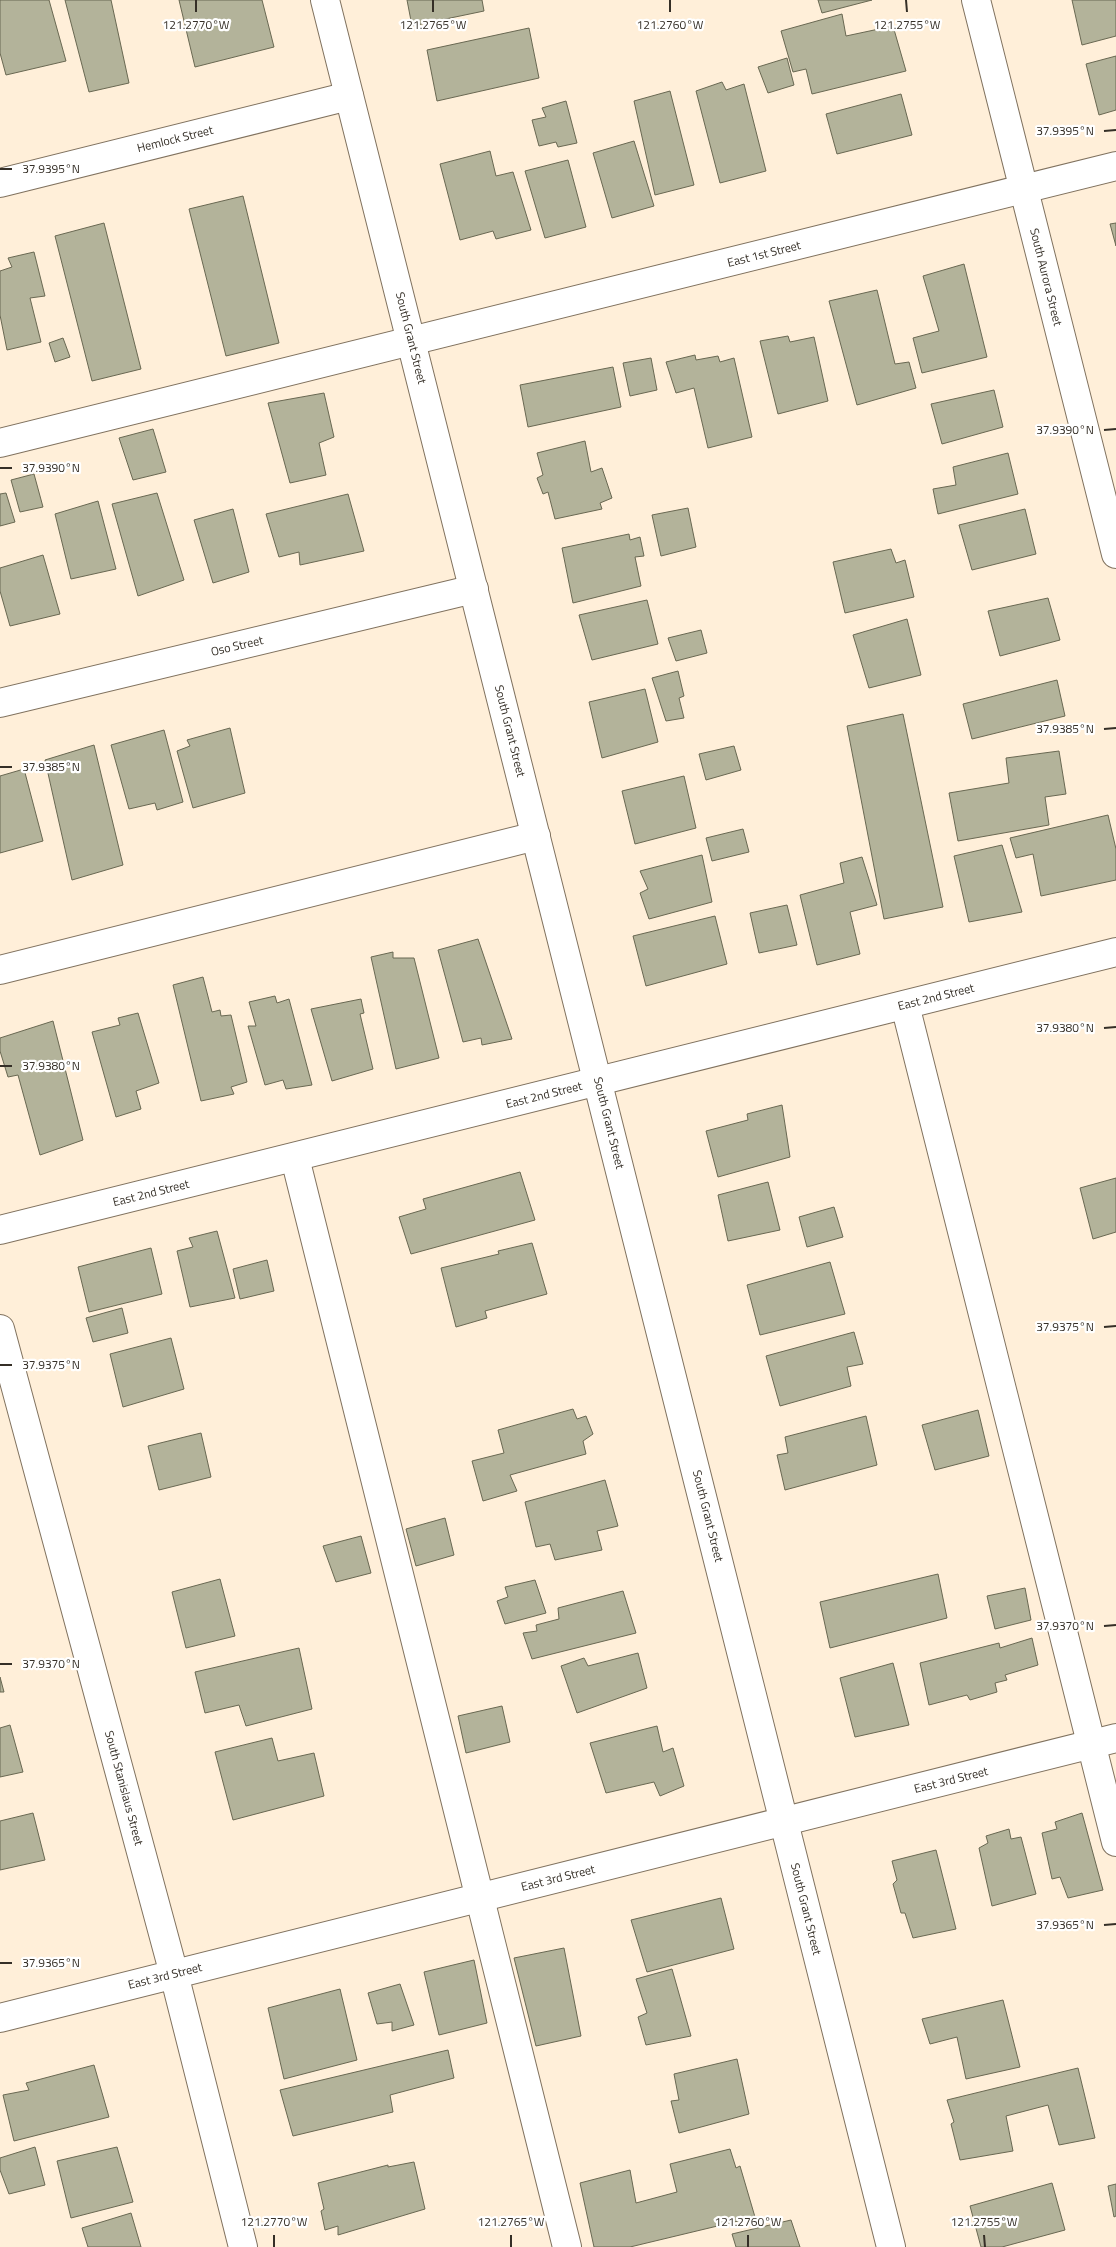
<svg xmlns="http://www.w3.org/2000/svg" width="1116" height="2247" font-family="'Titillium Web',sans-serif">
<rect width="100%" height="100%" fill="#ffefd9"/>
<g fill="#b3b39a" stroke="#696852">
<polygon points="0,0 49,0 66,61 6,75 0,53"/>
<polygon points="65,0 111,0 129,83 89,92"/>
<polygon points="179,0 262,0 274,47 195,67"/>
<polygon points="407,0 482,0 484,11 412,26"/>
<polygon points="818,0 872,0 822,13"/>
<polygon points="1072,0 1116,0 1116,36 1082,45"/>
<polygon points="842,14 846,36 893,26 906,71 812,94 806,69 793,72 781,31"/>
<polygon points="529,28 539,78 437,101 427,50"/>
<polygon points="1116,56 1116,110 1099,115 1086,64"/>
<polygon points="787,58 794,85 768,93 758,67"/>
<polygon points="722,82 726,90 744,84 766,171 720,183 696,91"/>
<polygon points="670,91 694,185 655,195 634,101"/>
<polygon points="901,94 912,135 837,154 826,114"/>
<polygon points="566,101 577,143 558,147 556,142 539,146 532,120 546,117 542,108"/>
<polygon points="634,141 654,206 612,218 593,153"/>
<polygon points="490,151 496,176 513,172 531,230 496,239 493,231 460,240 440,164"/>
<polygon points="568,160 586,227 545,238 525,171"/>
<polygon points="243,196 279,343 226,356 189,209"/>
<polygon points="104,223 141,369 92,381 55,236"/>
<polygon points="1116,223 1116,246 1110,224"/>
<polygon points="34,252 45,296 30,298 41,342 7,350 0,315 0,271 12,267 8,258"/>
<polygon points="964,264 987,357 922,373 913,338 939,331 923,276"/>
<polygon points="877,290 895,364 909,362 916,388 857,405 829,301"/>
<polygon points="788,336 790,342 814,337 828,401 778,414 760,341"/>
<polygon points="63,338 70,357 55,362 49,343"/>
<polygon points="695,355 696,360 718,356 720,362 734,358 752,437 708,448 694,388 676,393 666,362"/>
<polygon points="651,358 657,390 630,396 623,363"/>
<polygon points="613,367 621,407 528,427 520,385"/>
<polygon points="994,390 1003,427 942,444 931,404"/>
<polygon points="324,393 334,437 319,443 326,475 290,483 268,403"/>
<polygon points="153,429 166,472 133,480 119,438"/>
<polygon points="585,441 591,472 602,468 612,498 600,503 602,509 555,519 548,492 543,494 537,478 543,475 537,453"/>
<polygon points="1008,453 1018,494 938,514 933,489 956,485 953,467"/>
<polygon points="34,474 43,507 20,512 11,480"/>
<polygon points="6,493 15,522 0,526 0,494"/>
<polygon points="157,493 184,580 138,596 112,504"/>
<polygon points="348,494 364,551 300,565 299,552 279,557 266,514"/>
<polygon points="98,501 116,569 71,579 55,514"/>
<polygon points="688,508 696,547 661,556 652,515"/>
<polygon points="233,509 249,572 213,583 194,520"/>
<polygon points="1025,509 1036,554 972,570 959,525"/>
<polygon points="629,534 630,540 640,537 644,556 635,557 641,586 573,603 562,548"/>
<polygon points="891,549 896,563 905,560 914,597 845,613 833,562"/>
<polygon points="43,555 60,614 10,626 0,591 0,568"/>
<polygon points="1048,598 1060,640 1000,656 988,611"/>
<polygon points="647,600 658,644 592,660 579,615"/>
<polygon points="907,619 921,675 869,688 853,635"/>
<polygon points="701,630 707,653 676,661 668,638"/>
<polygon points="678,671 684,696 679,698 684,718 666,721 652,678"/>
<polygon points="1057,680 1065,716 972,739 963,704"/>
<polygon points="645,689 658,742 602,758 589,702"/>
<polygon points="903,714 943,907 884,919 847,726"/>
<polygon points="230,728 245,793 193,808 177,751 190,746 187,740"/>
<polygon points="164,730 183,802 157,810 155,803 129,809 111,745"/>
<polygon points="94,745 123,865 72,880 45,760"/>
<polygon points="734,746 741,770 706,780 699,754"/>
<polygon points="1059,751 1066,794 1045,797 1049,825 958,841 949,793 1009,783 1006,758"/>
<polygon points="24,769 43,841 0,853 0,776"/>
<polygon points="684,776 696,828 635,844 622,791"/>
<polygon points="1108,815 1116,849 1116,880 1041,896 1033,854 1016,858 1010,838"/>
<polygon points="743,829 749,852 712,861 706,838"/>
<polygon points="1002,845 1022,912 969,922 954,856"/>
<polygon points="702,855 712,902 649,919 640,893 648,889 640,871"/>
<polygon points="862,857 877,905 850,912 860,954 817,965 800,895 844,883 840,863"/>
<polygon points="787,905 797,945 759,953 750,913"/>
<polygon points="715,916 727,964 646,986 633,936"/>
<polygon points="478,939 512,1039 482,1045 481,1038 463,1042 438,950"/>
<polygon points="393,952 393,958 414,958 439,1058 396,1069 371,957"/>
<polygon points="203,977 212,1012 220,1010 221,1016 231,1015 247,1082 231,1087 234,1094 201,1101 173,985"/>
<polygon points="275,996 277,1003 289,999 312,1085 286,1089 283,1080 265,1085 248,1026 256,1026 249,1002"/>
<polygon points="361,999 364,1013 360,1014 373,1069 332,1081 311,1009"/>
<polygon points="138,1013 159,1083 136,1091 141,1109 116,1117 92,1032 120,1025 118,1018"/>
<polygon points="53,1021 83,1140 40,1155 18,1075 8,1077 0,1051 0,1038"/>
<polygon points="782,1105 790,1157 718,1177 706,1131 748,1120 747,1114"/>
<polygon points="520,1172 535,1220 411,1254 399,1217 426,1209 423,1199"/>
<polygon points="1116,1178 1116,1232 1093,1239 1080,1188"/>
<polygon points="768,1182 780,1230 728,1241 718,1195"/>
<polygon points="834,1207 843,1237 807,1247 799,1217"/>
<polygon points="217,1231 235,1298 190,1307 177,1251 193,1247 189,1238"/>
<polygon points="532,1243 547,1294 485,1311 487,1318 456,1327 441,1268 499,1254 498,1251"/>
<polygon points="151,1248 162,1294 89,1312 78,1267"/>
<polygon points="267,1260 274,1291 240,1299 233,1269"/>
<polygon points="830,1262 845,1314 760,1335 747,1285"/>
<polygon points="122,1308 128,1333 93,1342 86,1318"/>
<polygon points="854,1332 863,1364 847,1367 851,1386 780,1406 766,1356"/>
<polygon points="171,1338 184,1389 123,1407 110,1354"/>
<polygon points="573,1409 577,1419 586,1416 593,1434 583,1441 586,1454 510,1475 517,1491 483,1501 472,1461 504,1453 498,1430"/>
<polygon points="978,1410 989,1456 935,1470 922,1425"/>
<polygon points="866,1416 877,1465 785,1490 777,1455 788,1453 785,1437"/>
<polygon points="201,1433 211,1477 159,1490 148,1446"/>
<polygon points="605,1480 618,1526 597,1531 602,1550 555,1560 550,1544 536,1547 525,1502"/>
<polygon points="445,1518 454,1555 416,1566 406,1529"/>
<polygon points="361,1536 371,1573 336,1582 323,1546"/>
<polygon points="938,1574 947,1618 830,1648 820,1602"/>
<polygon points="220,1579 235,1636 186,1648 172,1592"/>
<polygon points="535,1580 546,1613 505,1624 497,1601 508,1597 505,1587"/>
<polygon points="1025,1588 1031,1620 995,1629 987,1596"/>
<polygon points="623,1591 636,1633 532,1659 523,1633 537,1631 536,1625 559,1619 558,1608"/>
<polygon points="1032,1638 1038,1665 1005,1675 1007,1680 995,1683 997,1692 970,1700 967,1695 929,1705 920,1663 999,1643 1000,1648"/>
<polygon points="299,1648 312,1709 246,1726 239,1705 205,1713 195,1672"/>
<polygon points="638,1653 647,1688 577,1713 561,1666 584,1658 588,1666"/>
<polygon points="893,1663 909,1725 855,1737 840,1678"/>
<polygon points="0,1677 4,1692 0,1692"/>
<polygon points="502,1706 510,1742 466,1753 458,1716"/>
<polygon points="10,1725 23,1772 0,1777 0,1728"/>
<polygon points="657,1726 663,1752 673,1748 684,1786 660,1796 654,1782 606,1793 590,1743"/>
<polygon points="272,1738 278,1761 314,1753 324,1796 233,1820 215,1752"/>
<polygon points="33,1813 45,1860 0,1870 0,1821"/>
<polygon points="1082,1813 1103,1890 1068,1898 1060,1877 1052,1879 1042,1833 1057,1829 1055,1822"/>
<polygon points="1009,1829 1011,1839 1021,1837 1036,1894 992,1906 979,1848 988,1843 986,1836"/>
<polygon points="936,1850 956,1929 913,1938 905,1913 901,1913 893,1884 897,1880 892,1861"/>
<polygon points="721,1898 734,1949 647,1972 631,1920"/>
<polygon points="564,1948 581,2036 536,2046 514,1958"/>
<polygon points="474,1960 487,2023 439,2035 424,1972"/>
<polygon points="672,1969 691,2036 646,2045 638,2017 647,2013 636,1979"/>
<polygon points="400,1984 414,2025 392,2031 392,2022 377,2024 368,1993"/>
<polygon points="340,1989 357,2060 284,2079 268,2008"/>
<polygon points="1003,2000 1020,2067 966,2079 957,2037 930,2044 922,2019"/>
<polygon points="448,2050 454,2078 390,2095 393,2112 293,2136 280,2090"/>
<polygon points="737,2059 749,2114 679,2133 671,2101 679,2100 674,2074"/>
<polygon points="94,2065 109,2117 14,2141 3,2095 29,2090 26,2083"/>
<polygon points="1078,2068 1095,2138 1059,2145 1048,2105 1006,2116 1013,2151 960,2160 951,2124 954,2122 947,2100"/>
<polygon points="35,2147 45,2185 9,2194 0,2170 0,2158"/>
<polygon points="117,2147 133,2202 71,2218 57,2161"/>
<polygon points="730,2149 736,2168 740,2166 755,2217 630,2247 594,2247 580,2183 630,2170 636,2203 677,2192 670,2164"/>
<polygon points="414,2162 425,2209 338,2235 338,2226 325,2230 321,2211 324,2209 318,2183 388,2165 388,2167"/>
<polygon points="1052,2183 1065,2230 1002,2247 981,2247 970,2206"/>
<polygon points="1116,2184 1116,2216 1114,2217 1108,2186"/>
<polygon points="131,2213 141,2247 88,2247 82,2228"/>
<polygon points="791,2220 800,2247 736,2247 732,2234"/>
</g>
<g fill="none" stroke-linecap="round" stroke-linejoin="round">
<g stroke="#80725f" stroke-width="30">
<g id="minor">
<polyline points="325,0 891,2247"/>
<polyline points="976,0 1116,554"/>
<polyline points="0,183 349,96"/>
<polyline points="0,443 1116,166"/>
<polyline points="0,703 474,589"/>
<polyline points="0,970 536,836"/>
<polyline points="905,1005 1116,1842"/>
<polyline points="295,1158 567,2247"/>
<polyline points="0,1230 1116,952"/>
<polyline points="0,1329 174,1974 243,2247"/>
<polyline points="0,2018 1116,1738"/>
</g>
</g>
<use href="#minor" stroke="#fff" stroke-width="28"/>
</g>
<path fill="none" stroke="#352f27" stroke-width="2" d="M196 0V12M433 0V12M670 0V12M906 0 907 12M1104 131 1116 130M0 169H12M1104 430 1116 429M0 468H12M1104 729 1116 728M0 767H12M1104 1028 1116 1027M0 1066H12M1104 1327 1116 1326M0 1365H12M1104 1626 1116 1625M0 1664H12M1104 1925 1116 1924M0 1963H12M274 2235V2247M511 2235V2247M748 2235V2247M984 2235 985 2247"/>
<g text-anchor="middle" stroke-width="4.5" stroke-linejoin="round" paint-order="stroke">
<g font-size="12" fill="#352f27" stroke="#fff">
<text transform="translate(175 139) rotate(-14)" y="4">Hemlock Street</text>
<text transform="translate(764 254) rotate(-14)" y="4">East 1st Street</text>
<text transform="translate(1046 277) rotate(76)" y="4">South Aurora Street</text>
<text transform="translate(411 338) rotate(76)" y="4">South Grant Street</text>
<text transform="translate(237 646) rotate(-13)" y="4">Oso Street</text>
<text transform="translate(510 731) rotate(76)" y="4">South Grant Street</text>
<text transform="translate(936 997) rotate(-14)" y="4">East 2nd Street</text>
<text transform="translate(544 1095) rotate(-14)" y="4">East 2nd Street</text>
<text transform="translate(609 1123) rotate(76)" y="4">South Grant Street</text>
<text transform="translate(151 1193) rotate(-14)" y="4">East 2nd Street</text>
<text transform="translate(708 1516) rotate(76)" y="4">South Grant Street</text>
<text transform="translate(951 1780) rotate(-14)" y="4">East 3rd Street</text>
<text transform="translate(124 1788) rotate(75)" y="4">South Stanislaus Street</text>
<text transform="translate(558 1878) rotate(-14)" y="4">East 3rd Street</text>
<text transform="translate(806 1909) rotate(76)" y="4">South Grant Street</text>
<text transform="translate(165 1976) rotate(-14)" y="4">East 3rd Street</text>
</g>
</g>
<g font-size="12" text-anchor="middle" fill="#352f27" stroke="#fff" stroke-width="4.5" stroke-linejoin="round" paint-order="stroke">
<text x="196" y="29">121.2770°W</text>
<text x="433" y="29">121.2765°W</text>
<text x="670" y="29">121.2760°W</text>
<text x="907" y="29">121.2755°W</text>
<text x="1065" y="135">37.9395°N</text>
<text x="51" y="173">37.9395°N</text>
<text x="1065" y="434">37.9390°N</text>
<text x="51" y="472">37.9390°N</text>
<text x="1065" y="733">37.9385°N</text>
<text x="51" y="771">37.9385°N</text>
<text x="1065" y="1032">37.9380°N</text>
<text x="51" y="1070">37.9380°N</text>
<text x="1065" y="1331">37.9375°N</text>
<text x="51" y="1369">37.9375°N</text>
<text x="1065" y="1630">37.9370°N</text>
<text x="51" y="1668">37.9370°N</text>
<text x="1065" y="1929">37.9365°N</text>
<text x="51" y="1967">37.9365°N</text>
<text x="274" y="2226">121.2770°W</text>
<text x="511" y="2226">121.2765°W</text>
<text x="748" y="2226">121.2760°W</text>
<text x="984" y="2226">121.2755°W</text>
</g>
</svg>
